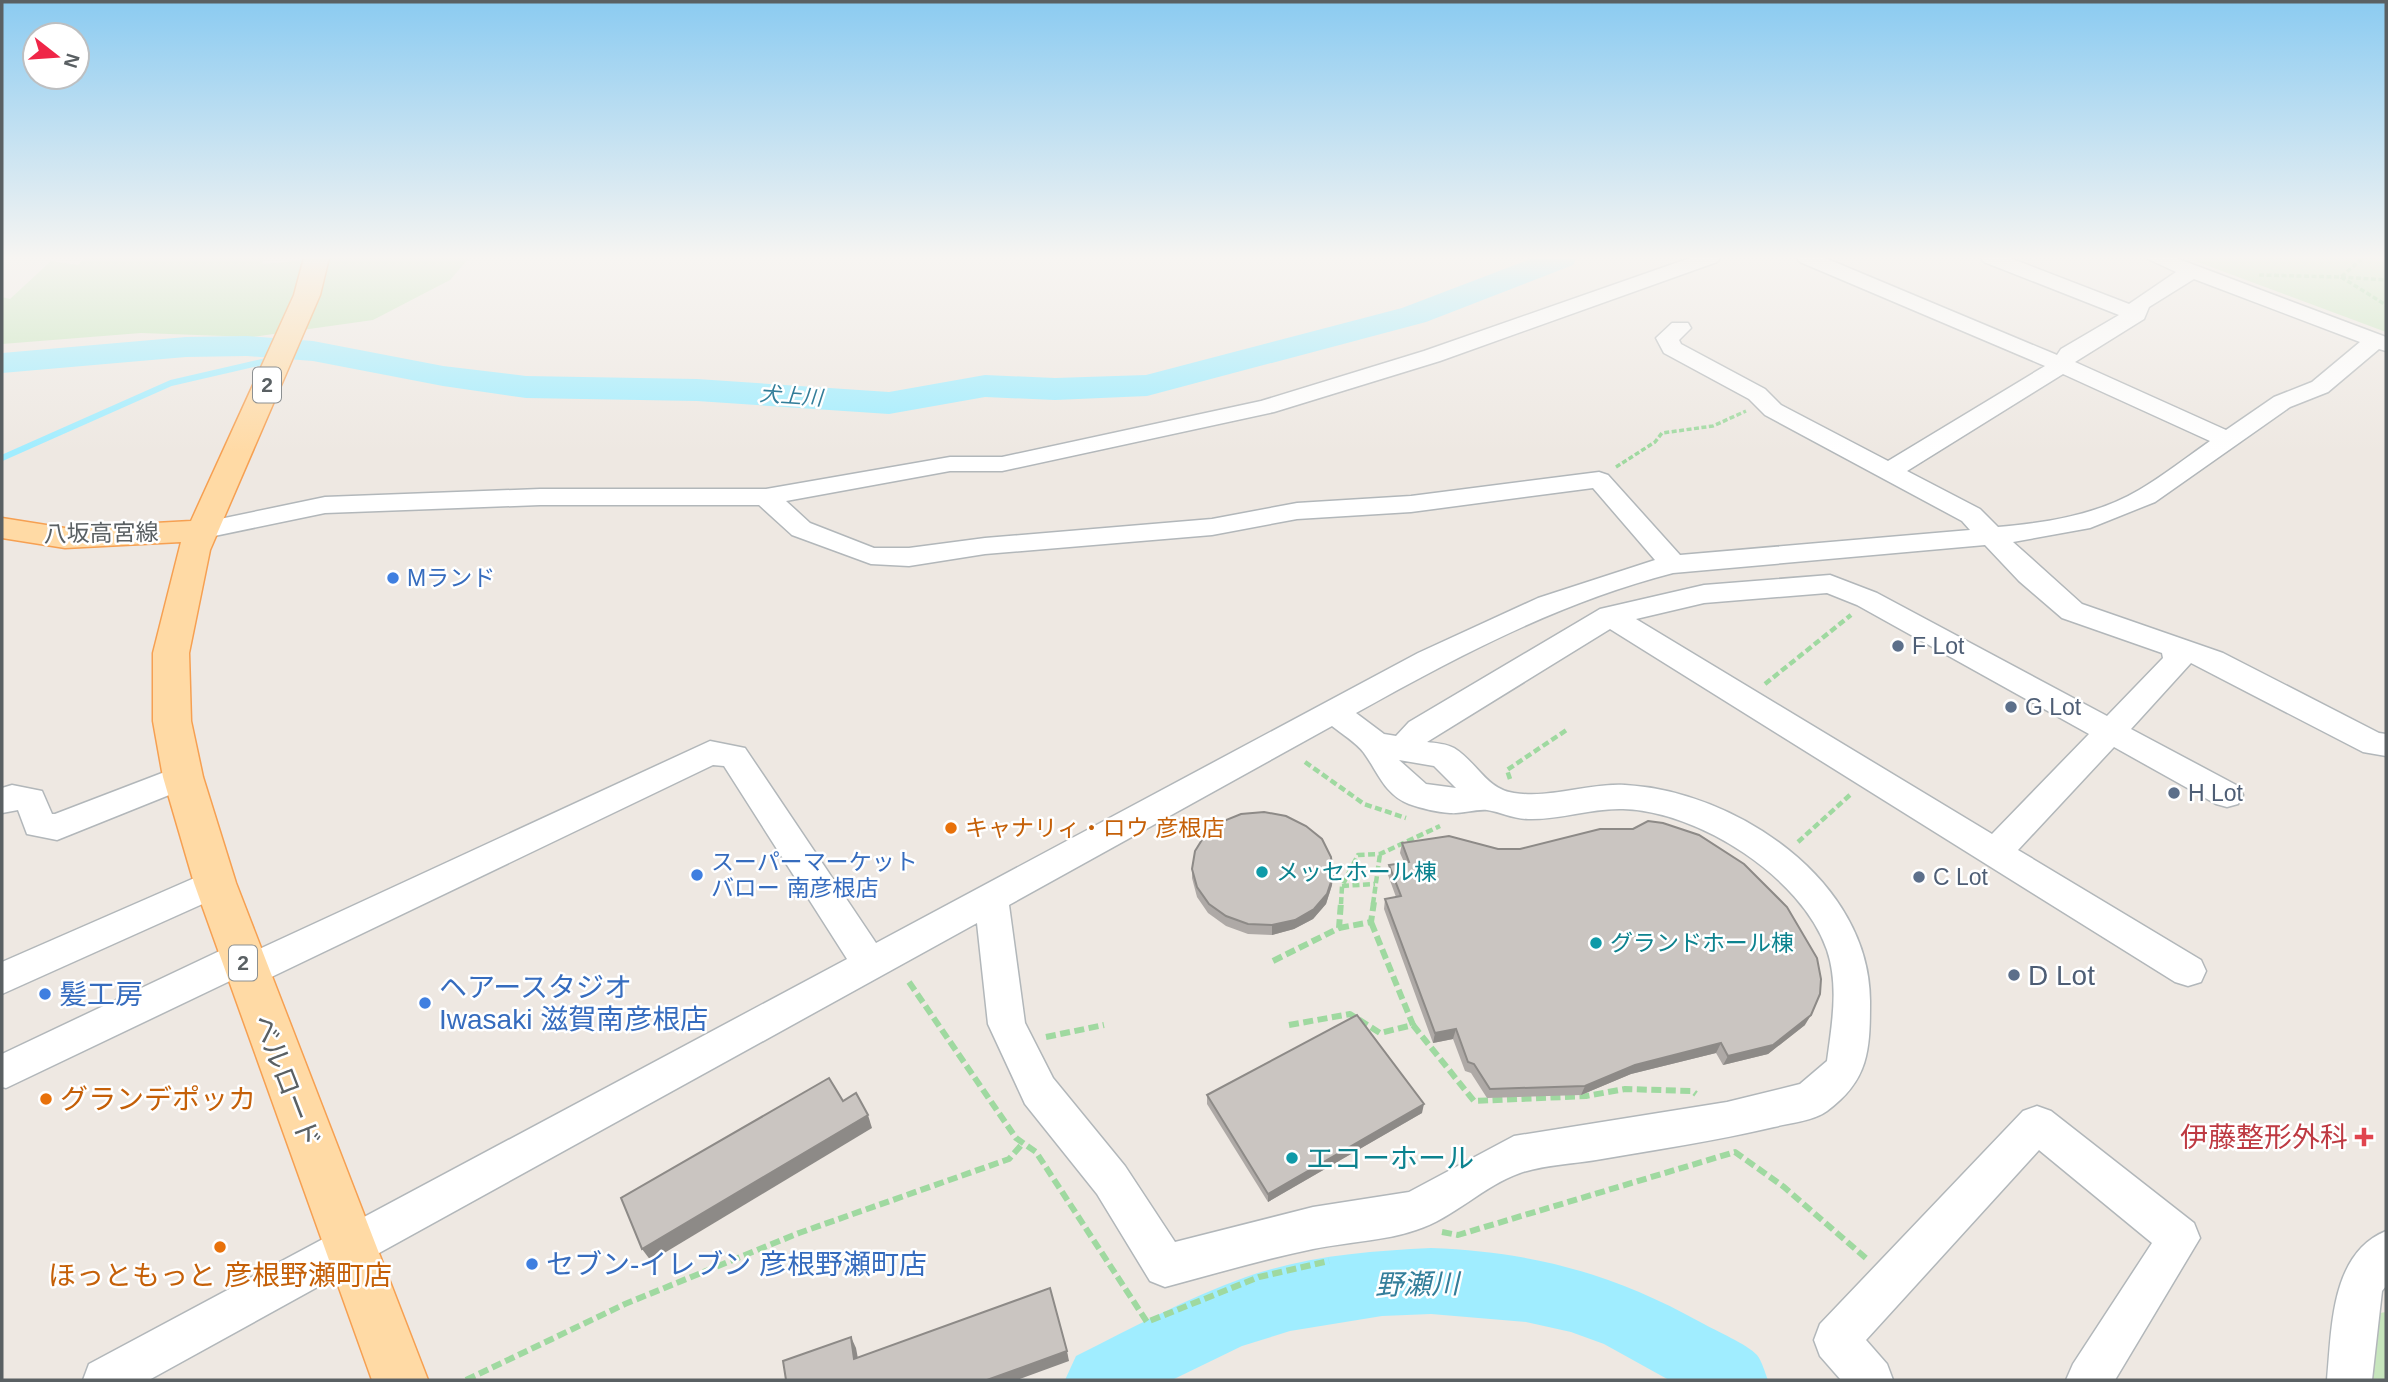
<svg xmlns="http://www.w3.org/2000/svg" width="2388" height="1382" font-family="Helvetica,'Noto Sans JP',sans-serif">
<rect width="100%" height="100%" fill="#eee8e2"/>
<g fill="#c7e6bd">
<polygon points="84,258 264,258 262,264 331,258 469,258 450,280 373,320 253,337 141,333 2,344 2,297 10,299 51,261 78,265"/>
<polygon points="2187,258 2386,258 2386,332"/>
<polygon points="2386,1312 2386,1380 2366,1380 2374,1314"/>
</g>
<g fill="none" stroke-linecap="round" stroke-linejoin="round">
<g stroke="#a0edff" stroke-width="6">
<polyline points="284,358 313,351"/>
<polyline points="2,458 171,383 271,360"/>
</g>
<g fill="#a0edff" fill-rule="evenodd">
<polygon points="1533,258 1577,258 1573,265 1426,322 1147,396 1055,400 985,397 889,414 697,401 526,398 443,386 313,361 247,356 186,357 2,373 2,353 186,337 247,336 313,341 443,366 526,376 697,379 889,392 985,375 1055,378 1146,375 1402,308"/>
<path d="M1431 1248C1533 1252 1612 1273 1702 1323 1716 1331 1747 1344 1757 1355 1762 1361 1765 1373 1768 1380H1669L1604 1344 1571 1332 1526 1322 1431 1314 1382 1316 1290 1331 1242 1346 1172 1380H1065L1076 1356C1132 1328 1187 1298 1246 1277 1306 1256 1368 1251 1431 1248Z"/>
</g>
<g stroke="#b2b7ba" stroke-width="3">
<g id="minor">
<path d="M1690 258H1720L1717 262 1440 361 1274 412 1002 471H950L786 501 810 523 874 548H909L985 538 1212 519 1297 503 1411 496 1599 472 1608 475 1680 555 1970 530 1962 521 1765 415 1749 399 1664 353 1656 338 1672 323H1688L1691 328 1679 340 1681 344 1765 389 1781 405 1888 461 2045 366 1800 262 1797 258H1825L2057 355 2061 349 2119 315 1984 262 1981 258H2010L2129 304 2176 272 2146 258H2176L2386 337V351L2379 349 2328 392 2290 407 2155 502 2090 528 2013 542 2082 604 2223 653 2379 733 2386 734V756L2363 752 2191 663 2131 729 2238 786 2243 795 2238 804 2227 807 2216 804 2114 747 2018 850 2201 960 2206 971 2201 982 2188 986 2175 982 1610 629 1427 742C1436 743 1447 744 1454 748 1477 762 1486 789 1514 793 1551 799 1588 783 1625 785 1736 791 1870 881 1870 1001 1870 1050 1869 1080 1827 1111 1813 1121 1790 1123 1774 1127 1715 1141 1655 1150 1596 1160 1572 1164 1543 1165 1520 1173 1483 1186 1454 1218 1416 1230 1384 1241 1347 1242 1313 1249 1264 1259 1214 1274 1165 1287L1150 1281 1097 1194 1025 1104 988 1024 977 923 149 1380H83L89 1364 847 959 724 766 713 765 259 983 246 987 232 980 6 1088 2 1087V1054L228 947 241 943 255 951 710 741 745 748 876 943 1418 653 1538 598 1655 560 1593 488 1411 512 1297 519 1212 535 985 554 909 566 871 564 792 535 759 505H540L325 513 200 539 191 537 187 531 191 525 325 497 540 489H766L950 457H1002L1261 401 1424 351ZM2194 279 2360 342 2312 382 2274 397 2226 430 2075 362 2144 319 2149 307ZM2063 374 2210 441C2187 457 2163 476 2139 490 2097 515 2045 523 1998 527L1980 509 1907 471ZM1985 545 2019 581 2062 618 2162 653 2163 658 2107 716 1877 593 1830 575 1704 585 1600 609 1409 722 1396 736 1384 734 1356 713C1458 656 1560 602 1673 573ZM1827 593 1857 605 2089 734 1992 834 1636 619 1704 603ZM1332 726C1342 734 1357 743 1364 753 1378 772 1384 794 1409 804 1420 808 1437 812 1450 813 1462 814 1475 809 1487 810 1501 812 1513 819 1528 819 1560 820 1591 808 1623 809 1698 811 1802 877 1827 950 1839 986 1832 1024 1827 1061L1800 1084 1727 1102 1514 1136 1409 1192 1313 1207 1175 1242 1125 1166 1053 1078 1025 1023 1009 905ZM1399 760 1434 766 1456 788 1426 784Z"/>
<polygon points="183,765 194,769 199,777 194,785 57,840 27,834 18,810 2,813 2,788 12,785 42,791 52,814 55,814"/>
<polygon points="215,869 227,873 232,883 227,893 2,994 2,962"/>
<polygon points="2037,1106 2051,1111 2194,1223 2200,1238 2115,1380 2066,1380 2073,1364 2152,1243 2039,1150 1866,1340 1887,1364 1893,1380 1841,1380 1820,1356 1814,1340 1820,1324 2023,1111"/>
<path d="M2386 1231V1286L2382 1291 2372 1380H2327C2332 1329 2330 1254 2386 1231Z"/>
</g>
</g>
<g stroke="#f6a052" stroke-width="3">
<polygon id="major" points="304,258 329,258 320,295 210,550 189,653 191,721 203,777 236,883 428,1380 372,1380 194,883 163,777 153,721 153,653 181,542 65,548 2,538 2,518 65,528 191,521 294,295"/>
</g>
<g stroke="#9fd9a0" stroke-width="3.5" stroke-dasharray="5 2.5" stroke-linecap="butt">
<polyline points="2259,275 2341,277 2363,258"/>
<polyline points="2341,277 2386,305"/>
<polyline points="2341,277 2386,280"/>
<polyline points="1616,467 1655,442 1662,433 1713,426 1746,411"/>
</g>
<g stroke="#9fd9a0" stroke-width="4.5" stroke-dasharray="7 3.5" stroke-linecap="butt">
<polyline points="1765,684 1851,615"/>
<polyline points="1305,762 1364,804 1406,818"/>
<polyline points="1510,779 1507,770 1568,729"/>
<polyline points="1798,842 1851,794"/>
<polyline points="1342,886 1375,884"/>
<polyline points="1341,904 1342,886 1358,855 1380,854 1440,826"/>
<polyline points="1373,904 1380,854"/>
</g>
<g stroke="#9fd9a0" stroke-width="6" stroke-dasharray="10 4.5" stroke-linecap="butt">
<polyline points="1339,928 1371,922 1374,902"/>
<polyline points="1273,961 1339,928 1341,902"/>
<polyline points="909,982 1016,1138 1036,1152 1147,1322 1259,1277 1329,1261"/>
<polyline points="1289,1025 1350,1014 1380,1033 1413,1025 1371,922"/>
<polyline points="1413,1025 1474,1101 1586,1096 1625,1089 1692,1091 1696,1094"/>
<polyline points="1046,1037 1104,1025"/>
<polyline points="1442,1232 1458,1235 1735,1152 1784,1187 1868,1260"/>
<polyline points="466,1380 625,1304 799,1233 1009,1159 1023,1143"/>
</g>
<use href="#minor" fill="#fff" fill-rule="evenodd"/>
<use href="#major" fill="#ffdaa5" fill-rule="evenodd"/>
</g>
<g fill="#aea9a6">
<polygon points="1402,843 1805,1025 1768,1054 1723,1065 1716,1053 1631,1074 1581,1095 1487,1098 1471,1073 1465,1071 1453,1039 1433,1043 1384,909 1385,899 1396,897 1388,875 1389,865 1404,862 1400,853"/>
<polygon points="1192,869 1332,885 1326,904 1313,919 1294,929 1272,935 1248,934 1226,926 1208,913 1197,897 1192,878"/>
<polygon points="1207,1095 1422,1113 1268,1202 1207,1104"/>
</g>
<g fill="#8d8a87">
<polygon points="1333,876 1332,885 1326,904 1313,919 1294,929 1272,935 1272,925"/>
<polygon points="1811,1015 1805,1025 1768,1054 1723,1065 1728,1056"/>
<polygon points="1456,1029 1453,1039 1433,1043 1435,1033"/>
<polygon points="1721,1043 1716,1053 1631,1074 1581,1095 1585,1086 1635,1065"/>
<polygon points="1424,1104 1422,1113 1268,1202 1268,1194"/>
<polygon points="868,1115 872,1128 651,1261 642,1249"/>
<polygon points="851,1337 856,1348 860,1369 854,1359"/>
<polygon points="1067,1351 1069,1361 1017,1380 987,1380"/>
</g>
<g fill="#cac5c1" stroke="#8d8a87" stroke-width="2">
<polygon points="1264,812 1286,816 1306,826 1322,839 1331,857 1333,876 1327,894 1314,909 1295,920 1272,925 1248,924 1226,916 1209,904 1197,887 1192,869 1195,851 1205,835 1221,822 1241,814"/>
<polygon points="1648,821 1663,823 1699,835 1744,864 1787,907 1817,958 1821,979 1820,994 1811,1015 1773,1045 1728,1056 1721,1043 1635,1065 1585,1086 1490,1089 1474,1064 1468,1062 1456,1029 1435,1033 1385,899 1401,896 1389,865 1409,862 1402,843 1449,836 1498,849 1520,849 1600,829 1633,829"/>
<polygon points="1357,1015 1424,1104 1268,1194 1207,1095"/>
<polygon points="829,1078 843,1101 856,1093 868,1115 642,1249 621,1198"/>
<polygon points="1050,1288 1067,1351 987,1380 786,1380 783,1361 851,1337 854,1359"/>
</g>
<linearGradient id="sky" x2="0" y2="1"><stop stop-color="#8bcbf1"/><stop offset="0.57" stop-color="#f7f5f2"/><stop offset="1" stop-color="#f7f5f2" stop-opacity="0"/></linearGradient>
<rect width="2388" height="452" fill="url(#sky)"/>
<g fill="#3f7fe0" stroke="#fff" stroke-width="2.5">
<circle cx="393" cy="578" r="7"/>
<circle cx="697" cy="875" r="7"/>
<circle cx="45" cy="994" r="7"/>
<circle cx="425" cy="1003" r="7"/>
<circle cx="532" cy="1264" r="7"/>
</g>
<g fill="#5c6f8a" stroke="#fff" stroke-width="2.5">
<circle cx="1898" cy="646" r="7"/>
<circle cx="2011" cy="707" r="7"/>
<circle cx="2174" cy="793" r="7"/>
<circle cx="1919" cy="877" r="7"/>
<circle cx="2014" cy="975" r="7"/>
</g>
<g fill="#e8710a" stroke="#fff" stroke-width="2.5">
<circle cx="951" cy="828" r="7"/>
<circle cx="46" cy="1099" r="7"/>
<circle cx="220" cy="1247" r="7"/>
</g>
<g fill="#0f9aa8" stroke="#fff" stroke-width="2.5">
<circle cx="1262" cy="872" r="7"/>
<circle cx="1596" cy="943" r="7"/>
<circle cx="1292" cy="1158" r="7"/>
</g>
<path fill="#e0444e" stroke="#fff" stroke-width="2.5" d="M2360.5 1126.5h7v7h7v7h-7v7h-7v-7h-7v-7h7z"/>
<g text-anchor="middle" stroke-width="5" stroke-linejoin="round" paint-order="stroke">
<g fill="#fff" stroke="#8c9092" stroke-width="2">
<rect x="253" y="367.5" width="28" height="35" rx="5"/>
<rect x="229" y="945.5" width="28" height="35" rx="5"/>
</g>
<g font-size="21" font-weight="bold" fill="#5a6063">
<text x="267" y="392">2</text>
<text x="243" y="970">2</text>
</g>
<g font-size="21" font-style="italic" fill="#337e9a" stroke="#fff">
<text transform="translate(791 396) rotate(4)" y="7">犬上川</text>
</g>
<g font-size="23" fill="#5a6063" stroke="#fff">
<text transform="translate(101 533) rotate(-1)" y="8">八坂高宮線</text>
</g>
<g font-size="23" fill="#366cbe" stroke="#fff" text-anchor="start">
<text x="407" y="586">Mランド</text>
<text x="711" y="870">スーパーマーケット<tspan x="711" dy="26">バロー 南彦根店</tspan></text>
</g>
<g font-size="23" fill="#4e5e75" stroke="#fff" text-anchor="start">
<text x="1912" y="654">F Lot</text>
<text x="2025" y="715">G Lot</text>
<text x="2188" y="801">H Lot</text>
<text x="1933" y="885">C Lot</text>
</g>
<g font-size="23" fill="#c56008" stroke="#fff" text-anchor="start">
<text x="965" y="836">キャナリィ・ロウ 彦根店</text>
</g>
<g font-size="23" fill="#0d838f" stroke="#fff" text-anchor="start">
<text x="1276" y="880">メッセホール棟</text>
<text x="1610" y="951">グランドホール棟</text>
</g>
<g font-size="28" fill="#4e5e75" stroke="#fff" text-anchor="start">
<text x="2028" y="985">D Lot</text>
</g>
<g font-size="28" fill="#366cbe" stroke="#fff" text-anchor="start">
<text x="439" y="997">ヘアースタジオ<tspan x="439" dy="32">Iwasaki 滋賀南彦根店</tspan></text>
<text x="59" y="1004">髪工房</text>
<text x="546" y="1274">セブン-イレブン 彦根野瀬町店</text>
</g>
<g font-size="28" fill="#5a6063" stroke="#fff">
<text transform="translate(287 1081) rotate(69)" y="10">ベルロード</text>
</g>
<g font-size="28" fill="#c56008" stroke="#fff" text-anchor="start">
<text x="60" y="1109">グランデポッカ</text>
<text x="220" y="1285" text-anchor="middle">ほっともっと 彦根野瀬町店</text>
</g>
<g font-size="28" fill="#be3a42" stroke="#fff" text-anchor="end">
<text x="2348" y="1147">伊藤整形外科</text>
</g>
<g font-size="28" fill="#0d838f" stroke="#fff" text-anchor="start">
<text x="1306" y="1168">エコーホール</text>
</g>
<g font-size="28" font-style="italic" fill="#337e9a" stroke="#fff">
<text transform="translate(1417 1284) rotate(-1)" y="10">野瀬川</text>
</g>
</g>
<rect width="2388" height="1382" fill="none" stroke="#5a6063" stroke-width="7"/>
<g transform="translate(56 56) rotate(107)"><circle r="33" fill="#ffffff" stroke="#bdbfc1" stroke-width="2"/>
<path d="M0-5L12 26L0 18L-12 26Z" fill="#ef2648"/>
<text y="-10" font-size="19" font-weight="bold" text-anchor="middle" fill="#5a6063">N</text>
</g>
</svg>
